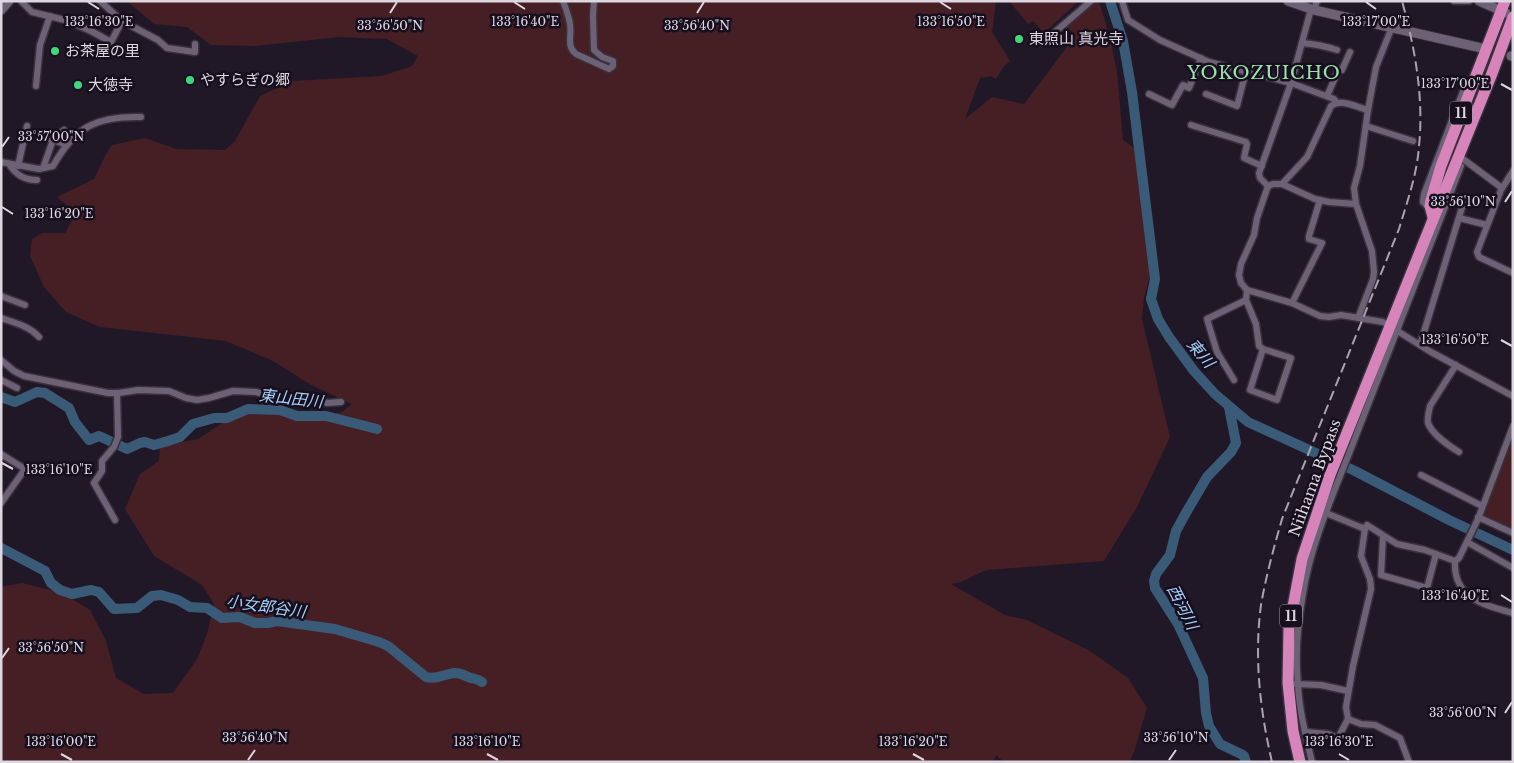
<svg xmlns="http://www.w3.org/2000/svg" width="1514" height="763" font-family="'Libre Baskerville','Noto Sans JP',serif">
<rect width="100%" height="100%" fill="#211827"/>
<g fill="#461f25">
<polygon points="129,1 996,1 992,32 1010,61 1004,66 996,79 991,76 980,78 965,119 992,97 1024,104 1076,35 1066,27 1094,1 1100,4 1110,38 1117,72 1123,140 1137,150 1150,276 1144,298 1142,319 1170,437 1137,507 1104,561 986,570 961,582 951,584 1005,615 1027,620 1090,651 1128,678 1147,708 1134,752 1129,762 1004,762 996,755 993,762 1,762 1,587 22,583 62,593 90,610 106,641 116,678 144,694 173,693 197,659 207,634 214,604 202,585 154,556 125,509 140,474 159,461 160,446 198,439 236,414 327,415 342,412 352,404 311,385 273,361 226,341 100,327 66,312 44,287 30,256 32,239 42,233 65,233 76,213 57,197 94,179 105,156 112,145 145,138 176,149 225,150 235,141 260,96 292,81 382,76 412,66 418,56 387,39 340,37 254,46 211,45 187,27 154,24 129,3"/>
<polygon points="1009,1 1079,1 1044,33 1033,21 1028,24"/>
<polygon points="1513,433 1513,531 1482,516"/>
</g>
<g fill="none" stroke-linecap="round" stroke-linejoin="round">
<g stroke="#3a5b78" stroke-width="10">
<polyline points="1110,1 1123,41 1132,92 1155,279 1151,299 1158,319 1169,337 1194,371 1215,394 1248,422 1355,471 1449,520 1513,550"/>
<polyline points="1,397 15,402 37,392 45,393 69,408 75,422 89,440 99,436 127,449 140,443 145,442 154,445 168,441 180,437 193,424 214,418 227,418 248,409 280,410 297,416 326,416 377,429"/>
<polyline points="1229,407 1236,443 1231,452 1207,477 1187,511 1176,531 1170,555 1156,574 1154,581 1155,588 1178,624 1203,678 1206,713 1209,726 1220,744 1241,754 1244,756 1246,762"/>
<path d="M1 548 45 571 51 583 60 590 72 594 91 590 99 592 114 609 137 608 152 596 161 595 178 600 190 607 207 608 222 618 240 617 255 623H268L277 621 335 629 379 642 388 646 426 677C436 680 444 674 455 673 461 673 465 676 471 678 476 679 478 679 482 682"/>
</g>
<g stroke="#38323e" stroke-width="9">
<g id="street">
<polyline points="21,1 32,12 65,20 91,31 111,42 122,21 158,40 167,48 195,52 195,44"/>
<polyline points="100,1 122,21"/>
<path d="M563 1C566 9 569 17 570 24 572 36 566 46 576 54L609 69 613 66V61L602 57 594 50 593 16 594 1"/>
<polyline points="1122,1 1128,20 1160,40 1209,62 1291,83 1334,99 1336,102"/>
<polyline points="1454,1 1469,1"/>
<polyline points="1311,9 1291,83 1259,173 1260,178 1268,186 1257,218 1254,235 1241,264 1239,275 1241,283 1247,290 1292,303 1320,316 1329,317 1341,315 1383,322 1431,352 1513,396"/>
<polyline points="1314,10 1317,1"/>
<polyline points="1055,32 1091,1"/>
<path d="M1302 43C1314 44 1325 46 1337 50"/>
<polyline points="36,86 40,45 50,16"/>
<polyline points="1149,94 1172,105 1183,85 1189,88 1201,58"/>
<polyline points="1206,94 1237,106 1246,71"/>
<polyline points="1327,96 1339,69 1342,70 1350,52"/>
<polyline points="1191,125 1246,142 1247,144 1244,158 1262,166"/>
<polyline points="1366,126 1413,141"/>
<polyline points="41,136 67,145"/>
<polyline points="1463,159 1502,188"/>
<path d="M1 162 39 169 53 166C75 127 96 116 141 117"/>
<path d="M9 164C16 175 24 180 37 180"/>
<polyline points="18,166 27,126"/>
<polyline points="43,168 53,140 64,130"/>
<polyline points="1513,171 1501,190 1477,252 1479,257 1513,273"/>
<path d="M1282 184 1307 157 1331 106C1341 98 1356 107 1368 110"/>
<polyline points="1268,186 1273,184 1282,184 1315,199 1329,202 1356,204"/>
<polyline points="1430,206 1426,205 1423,202 1424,194 1462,94 1466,85 1472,80"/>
<polyline points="1459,218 1487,225"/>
<polyline points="1247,290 1246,300 1256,324 1259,346 1263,349 1291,358 1277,400 1250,390 1263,349"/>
<polyline points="1,296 25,305"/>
<polyline points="1292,303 1322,243 1309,239 1309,236 1320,200"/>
<path d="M1 318C15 323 29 326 39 337"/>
<polyline points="1358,318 1373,279 1374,272 1372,251 1356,204 1354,188 1360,166 1368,110 1376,67 1392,27"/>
<polyline points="1420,345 1464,201 1450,195"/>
<polyline points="1,360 14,371 24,376 108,393 119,393 138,390 169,391 186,398 197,400 209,398 233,391 256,392 283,400 317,398 327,403 341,402"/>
<path d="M1456 365 1430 406C1429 411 1427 418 1428 423 1432 434 1449 446 1459 452"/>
<polyline points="1,380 17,388"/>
<polyline points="1234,380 1217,352 1207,319 1246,300"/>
<polyline points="1,454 25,469 1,503"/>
<polyline points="1421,475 1482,506"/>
<polyline points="1326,513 1365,529 1367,525 1397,544 1425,550 1455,561 1459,558 1478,519 1513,426"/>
<polyline points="1478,517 1513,533"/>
<polyline points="115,520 94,483 102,471 102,461 114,447 118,437 117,393"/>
<polyline points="1365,529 1361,556 1370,579 1371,589 1353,666 1346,707 1348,719 1361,724 1375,725 1400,738 1409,762"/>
<polyline points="1383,537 1381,575 1427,588 1436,554"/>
<polyline points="1467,542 1513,568"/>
<path d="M1455 561C1453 598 1484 605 1513 613"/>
<polyline points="1295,684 1321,685 1348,691"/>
<polyline points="1305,732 1328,734 1338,738 1348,719"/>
<path d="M1312 762C1306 736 1299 710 1298 684 1295 655 1298 622 1303 594 1311 540 1338 484 1357 433 1392 344 1427 255 1461 166"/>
</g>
</g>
<g stroke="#38323e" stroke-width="11">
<g id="secondary">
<polyline points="1288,1 1314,10 1486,49"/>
<polyline points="1479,1 1506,13"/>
<polyline points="1,10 9,1"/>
<polyline points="1511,56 1513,56"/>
</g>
</g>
<g stroke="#38323e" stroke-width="14">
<g id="highway">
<polyline points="1433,217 1430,206 1431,200 1441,166 1505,1"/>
<polyline points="1300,762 1293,731 1288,683 1289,628 1302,559 1330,475 1491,76 1513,17"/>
</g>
</g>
<use href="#street" stroke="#6d6275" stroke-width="6"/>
<use href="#secondary" stroke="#6d6275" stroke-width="9"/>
<use href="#highway" stroke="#d784ba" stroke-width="11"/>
<path stroke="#aaa3af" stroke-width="2" stroke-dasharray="10 5" stroke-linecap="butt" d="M1272 762C1260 711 1254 657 1261 605 1266 576 1274 547 1282 519L1399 229C1407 202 1417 175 1419 146 1424 98 1415 48 1402 1"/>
</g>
<path fill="none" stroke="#ddd7e2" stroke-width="2" d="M88 2 99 9M514 2 525 9M940 2 951 9M1366 2 1376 9M390 13 397 2M697 13 704 2M1501 84 1512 90M2 147 9 137M1505 202 1512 191M2 207 13 214M1501 340 1512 346M2 463 13 469M1501 595 1512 602M2 658 9 648M1505 713 1512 702M61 754 72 760M487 754 498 760M913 754 924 760M1339 754 1349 760M248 760 255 750M1169 760 1176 750"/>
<g fill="#42d77c" stroke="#170f1e" stroke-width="2">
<circle cx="1019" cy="39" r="5"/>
<circle cx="55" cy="51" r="5"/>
<circle cx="190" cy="80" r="5"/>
<circle cx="78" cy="85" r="5"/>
</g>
<g text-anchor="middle" stroke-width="5" stroke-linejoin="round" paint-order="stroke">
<g fill="#170f1e" stroke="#a29ba7" stroke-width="1">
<rect x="1450" y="101.5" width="22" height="23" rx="4"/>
<rect x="1280" y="604.5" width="22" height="23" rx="4"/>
</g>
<g font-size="14" font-weight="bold" fill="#ddd7e2">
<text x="1461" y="118">11</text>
<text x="1291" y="621">11</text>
</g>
<g font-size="15" fill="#ddd7e2" stroke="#170f1e" text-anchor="start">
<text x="1029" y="44">東照山 真光寺</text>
<text x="65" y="56">お茶屋の里</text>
<text x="200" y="85">やすらぎの郷</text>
<text x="88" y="90">大徳寺</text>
</g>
<g font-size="15" fill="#ddd7e2" stroke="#170f1e">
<text transform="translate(1315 478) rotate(-70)" y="5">Niihama Bypass</text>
</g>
<g font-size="16" font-style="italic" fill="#a3cef6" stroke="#170f1e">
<text transform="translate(1201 353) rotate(50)" y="6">東川</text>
<text transform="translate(291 398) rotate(6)" y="6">東山田川</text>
<text transform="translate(266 606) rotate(8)" y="6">小女郎谷川</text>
<text transform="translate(1183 607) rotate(63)" y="6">西河川</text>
</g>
<g font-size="18" letter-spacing="1" fill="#9be1ad" stroke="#170f1e">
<text x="1264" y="79">YOKOZUICHO</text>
</g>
</g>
<g font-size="12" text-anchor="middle" fill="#ddd7e2" stroke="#170f1e" stroke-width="5" stroke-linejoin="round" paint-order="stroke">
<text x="1376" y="26">133°17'00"E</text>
<text x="99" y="26">133°16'30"E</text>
<text x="525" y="26">133°16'40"E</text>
<text x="951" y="26">133°16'50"E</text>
<text x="390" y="30">33°56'50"N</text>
<text x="697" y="30">33°56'40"N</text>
<text x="1455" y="88">133°17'00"E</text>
<text x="51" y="141">33°57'00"N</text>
<text x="1463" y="206">33°56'10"N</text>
<text x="59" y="218">133°16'20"E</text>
<text x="1455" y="344">133°16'50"E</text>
<text x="59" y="474">133°16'10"E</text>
<text x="1455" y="600">133°16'40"E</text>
<text x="51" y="652">33°56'50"N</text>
<text x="1463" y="717">33°56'00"N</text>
<text x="255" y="742">33°56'40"N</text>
<text x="1176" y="742">33°56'10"N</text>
<text x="61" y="746">133°16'00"E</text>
<text x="487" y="746">133°16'10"E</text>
<text x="913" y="746">133°16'20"E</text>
<text x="1339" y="746">133°16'30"E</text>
</g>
<rect width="1514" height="763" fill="none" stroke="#ddd7e2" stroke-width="5"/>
</svg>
